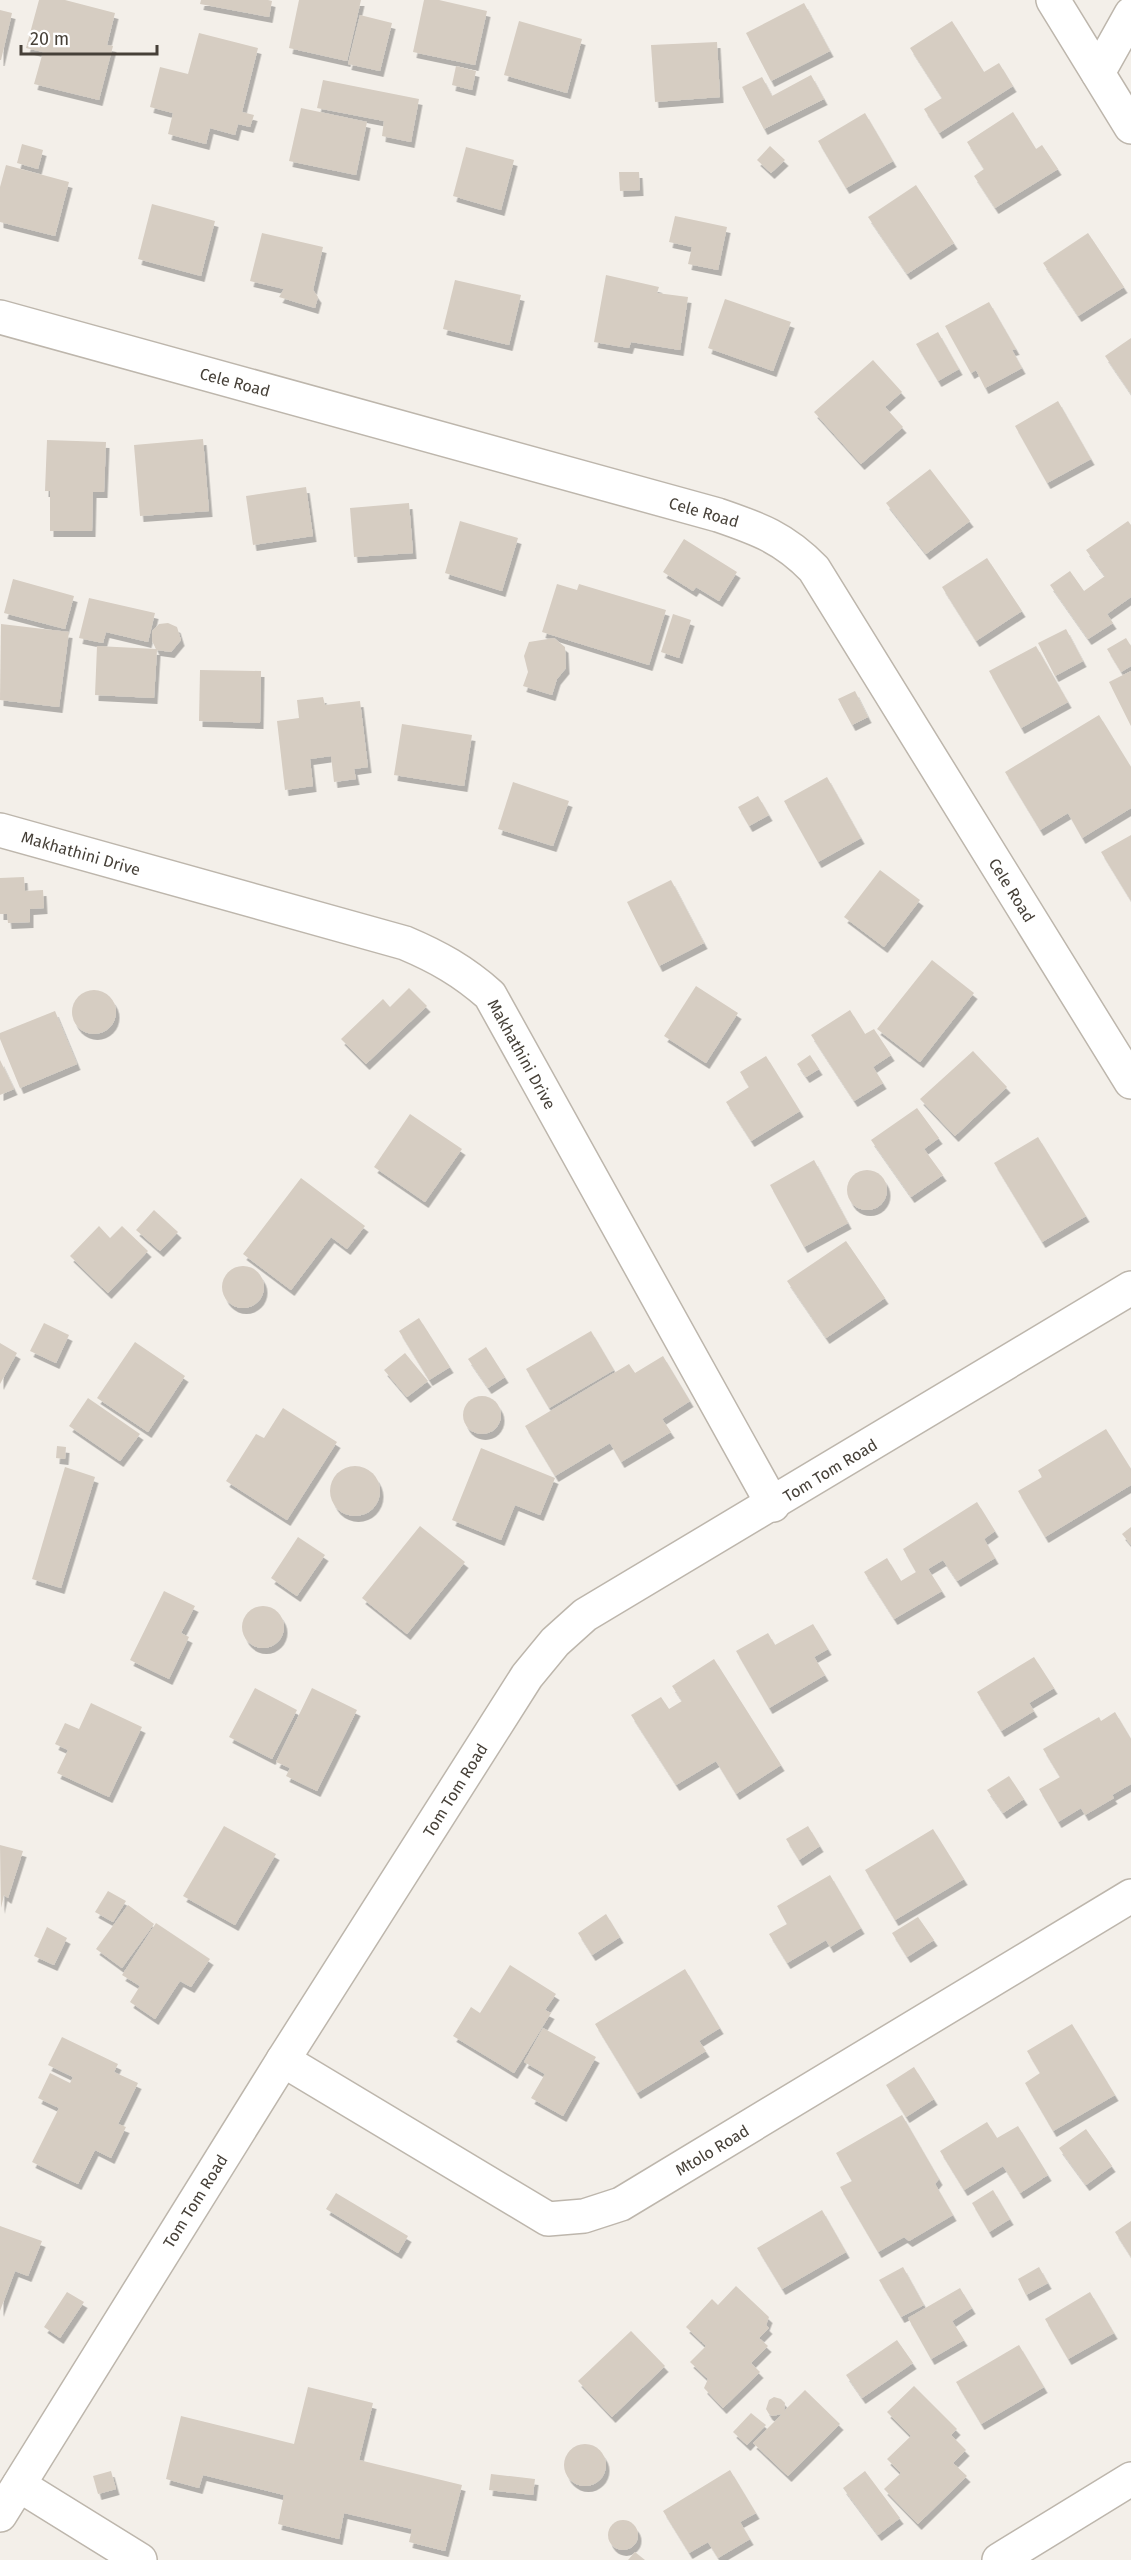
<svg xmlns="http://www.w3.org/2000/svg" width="1131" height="2560" font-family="'Fira Sans',sans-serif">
<defs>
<filter id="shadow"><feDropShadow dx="3.5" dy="6" stdDeviation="0" flood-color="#0004"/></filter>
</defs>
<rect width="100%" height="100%" fill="#f3efe9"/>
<g fill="#d6cdc2" filter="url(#shadow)">
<polygon points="39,0 65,0 115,13 107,45 113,46 99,100 34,84 43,52 26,48"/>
<polygon points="201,0 268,0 272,1 269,17 200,4"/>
<polygon points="299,0 361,0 347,61 289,48"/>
<polygon points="424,0 439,0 487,11 475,65 413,52"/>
<polygon points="804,3 830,51 771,81 746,33"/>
<polygon points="0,10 12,13 1,60 0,60"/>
<polygon points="360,15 392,23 380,71 348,64"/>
<polygon points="519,21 582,39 567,93 504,75"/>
<polygon points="952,21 984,72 999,63 1013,86 939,133 924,109 942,98 910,48"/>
<polygon points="199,33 258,48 242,112 254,115 250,127 238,124 235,135 210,128 206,144 168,134 173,113 150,107 160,67 188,74"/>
<polygon points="717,42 720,97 655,102 651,45"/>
<polygon points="456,66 476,71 472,90 452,85"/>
<polygon points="811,75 824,99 764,129 742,87 762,77 772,96"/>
<polygon points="323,80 419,99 411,142 382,136 384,121 317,108"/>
<polygon points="301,108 367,122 356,175 289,161"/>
<polygon points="1013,112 1036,149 1042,145 1058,169 995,208 974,176 984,169 967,142"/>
<polygon points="865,113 893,161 846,188 818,141"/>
<polygon points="22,144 43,150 38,169 17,163"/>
<polygon points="770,146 785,160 771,173 757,160"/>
<polygon points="466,147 514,160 501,210 453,196"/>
<polygon points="6,165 69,182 55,236 0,222 0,187"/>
<polygon points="619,172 639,172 640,190 620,191"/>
<polygon points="916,185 954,243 907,274 868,217"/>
<polygon points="152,204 215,221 201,276 138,259"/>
<polygon points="675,216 727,227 718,270 688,264 692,247 669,242"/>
<polygon points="262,233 323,247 313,290 318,297 315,308 279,297 284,289 250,281"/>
<polygon points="1088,233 1124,287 1078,316 1043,263"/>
<polygon points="606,275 659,287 657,293 688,297 680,350 631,342 629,348 594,342"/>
<polygon points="455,280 521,295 509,345 443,329"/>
<polygon points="725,299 791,322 773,371 708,348"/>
<polygon points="989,302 1016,349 1012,350 1022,368 985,388 976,370 971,373 945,326"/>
<polygon points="938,332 959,369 938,381 916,344"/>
<polygon points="1131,338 1131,394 1105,356"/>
<polygon points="873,360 902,392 885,407 903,427 861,464 814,412"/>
<polygon points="1058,401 1091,459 1047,483 1015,426"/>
<polygon points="203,439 209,511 140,516 134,445"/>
<polygon points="47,440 106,442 104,492 93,492 92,531 50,531 50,491 45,491"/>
<polygon points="930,469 970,521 926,554 886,503"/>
<polygon points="306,487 313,536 253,545 246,496"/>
<polygon points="409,503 413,553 354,557 350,508"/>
<polygon points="460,521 518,538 502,591 445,573"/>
<polygon points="1128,521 1131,525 1131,597 1107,614 1113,623 1088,639 1050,585 1070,571 1084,591 1105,576 1086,550"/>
<polygon points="684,539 737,572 719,601 696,587 693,591 663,572"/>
<polygon points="987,558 1022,611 976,641 942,587"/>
<polygon points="13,579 74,596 65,629 4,613"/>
<polygon points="557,584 577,590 579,584 666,610 649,665 542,632"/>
<polygon points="89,598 155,613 148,642 106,632 103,643 79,638"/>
<polygon points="673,614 691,620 679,658 661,652"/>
<polygon points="168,623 177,627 181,640 171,652 157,650 154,698 95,695 97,646 156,649 152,641 152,631 159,624"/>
<polygon points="1,624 69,632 59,707 0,700"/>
<polygon points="1066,629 1083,661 1055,676 1038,643"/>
<polygon points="554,638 565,647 566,668 557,679 552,695 523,686 528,672 524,656 529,642"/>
<polygon points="1126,638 1131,646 1131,666 1121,672 1107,649"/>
<polygon points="1036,646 1068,702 1021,728 989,671"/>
<polygon points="200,670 261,671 260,723 199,721"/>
<polygon points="1131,671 1131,726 1109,682"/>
<polygon points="855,691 868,717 852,725 838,699"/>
<polygon points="323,697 325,705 360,701 368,767 354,769 356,779 334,782 331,756 310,759 313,786 285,790 277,721 299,718 297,700"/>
<polygon points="1099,715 1131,767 1131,808 1082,838 1068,813 1040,830 1005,772"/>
<polygon points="402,724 472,735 464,786 394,775"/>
<polygon points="827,777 861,838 818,862 784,801"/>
<polygon points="513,782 569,801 553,846 498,829"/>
<polygon points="758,796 769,815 749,826 738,807"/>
<polygon points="1131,835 1131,901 1101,852"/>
<polygon points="880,870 920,900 884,947 844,917"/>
<polygon points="24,877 25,891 43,890 44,908 30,909 30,922 8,923 7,914 0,914 0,878"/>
<polygon points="671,880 704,943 659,966 627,902"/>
<polygon points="932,960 974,993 920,1062 877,1029"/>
<polygon points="696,986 738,1013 706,1063 664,1036"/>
<polygon points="409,988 427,1006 366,1064 341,1039 383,999 390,1007"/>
<circle cx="94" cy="1012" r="22"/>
<polygon points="850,1010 865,1034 874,1029 891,1055 873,1067 883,1083 854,1101 811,1035"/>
<polygon points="55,1011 77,1064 20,1088 0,1039 0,1033"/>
<polygon points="973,1051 1007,1087 955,1136 920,1099"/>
<polygon points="810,1055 819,1069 806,1077 797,1064"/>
<polygon points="766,1056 800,1111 751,1141 726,1102 749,1087 740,1072"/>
<polygon points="0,1060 14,1089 0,1095"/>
<polygon points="917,1108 939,1138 924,1149 943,1175 911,1197 871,1140"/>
<polygon points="410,1114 462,1149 425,1202 374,1167"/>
<polygon points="1038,1137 1086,1216 1042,1242 994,1163"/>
<polygon points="814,1160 848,1223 804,1247 770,1185"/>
<circle cx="867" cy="1190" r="20"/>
<polygon points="301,1178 365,1226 347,1249 331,1237 291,1290 243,1254"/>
<polygon points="154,1210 178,1232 160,1251 136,1230"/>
<polygon points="99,1226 110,1238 122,1226 148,1251 108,1293 70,1256"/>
<polygon points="846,1241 885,1298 826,1338 787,1281"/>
<circle cx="243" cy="1287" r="21"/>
<polygon points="419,1318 450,1367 429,1380 399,1331"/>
<polygon points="44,1323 69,1335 56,1363 30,1351"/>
<polygon points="591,1331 614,1370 549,1408 526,1369"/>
<polygon points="135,1342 185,1376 148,1432 97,1398"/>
<polygon points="0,1343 17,1353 0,1384"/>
<polygon points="486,1347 505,1377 488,1388 468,1359"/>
<polygon points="405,1353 428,1381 407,1397 384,1370"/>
<polygon points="663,1356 690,1401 662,1419 671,1432 621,1462 610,1443 555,1476 525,1426 629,1364 635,1373"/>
<circle cx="482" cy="1415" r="19"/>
<polygon points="88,1398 140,1434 120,1461 69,1426"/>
<polygon points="283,1408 337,1442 287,1520 226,1481 256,1434 264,1438"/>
<polygon points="1106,1429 1131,1469 1131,1485 1045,1537 1018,1491 1042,1477 1038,1470"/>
<polygon points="57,1446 66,1447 65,1459 56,1458"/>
<polygon points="481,1448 555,1478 540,1515 515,1505 501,1540 452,1520"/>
<circle cx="355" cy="1491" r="25"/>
<polygon points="65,1467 95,1477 61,1588 32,1579"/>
<polygon points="977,1502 995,1531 984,1539 995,1558 957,1581 943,1560 928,1569 942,1591 894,1619 864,1572 887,1558 901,1581 916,1572 903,1549"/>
<polygon points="420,1526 465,1562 407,1634 362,1598"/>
<polygon points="1131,1527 1131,1545 1122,1534"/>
<polygon points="298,1537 325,1555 297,1596 271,1578"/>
<polygon points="164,1591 195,1606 181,1633 189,1637 169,1679 130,1660"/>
<circle cx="263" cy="1627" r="21"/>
<polygon points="813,1624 828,1649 814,1657 825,1675 769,1708 736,1651 768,1633 775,1645"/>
<polygon points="1034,1657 1054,1688 1029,1703 1034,1711 1001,1731 977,1692"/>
<polygon points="714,1659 781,1765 736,1794 716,1761 676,1785 631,1715 661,1697 669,1709 682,1701 672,1686"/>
<polygon points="255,1688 297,1710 272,1759 229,1737"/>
<polygon points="312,1688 357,1710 317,1791 286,1776 290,1768 276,1762"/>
<polygon points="91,1703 142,1727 109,1797 57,1773 68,1750 55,1744 65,1723 79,1729"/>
<polygon points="1115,1712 1131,1739 1131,1784 1112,1795 1114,1798 1085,1815 1081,1808 1058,1822 1039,1789 1060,1777 1043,1749 1099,1717 1101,1721"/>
<polygon points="1009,1776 1024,1799 1003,1813 987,1790"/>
<polygon points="224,1826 276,1854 235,1925 183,1896"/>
<polygon points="808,1826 820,1846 799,1860 786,1839"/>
<polygon points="933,1829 964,1879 895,1920 865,1870"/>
<polygon points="0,1845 23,1851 8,1898 4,1895 1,1908"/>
<polygon points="830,1875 861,1928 830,1947 826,1940 787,1963 769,1934 787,1924 777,1906"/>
<polygon points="108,1891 126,1901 113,1922 95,1912"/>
<polygon points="128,1905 154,1924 122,1968 96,1949"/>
<polygon points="606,1914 620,1937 592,1955 578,1933"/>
<polygon points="918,1917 934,1940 907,1957 892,1933"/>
<polygon points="156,1923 210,1959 191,1987 180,1981 155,2019 130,2002 140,1986 122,1975"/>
<polygon points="47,1927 67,1938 54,1965 34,1956"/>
<polygon points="510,1965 556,1994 545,2010 551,2013 514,2073 453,2036 471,2007 480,2013"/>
<polygon points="685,1969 720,2028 699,2041 706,2051 637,2093 595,2024"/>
<polygon points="1072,2024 1115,2095 1053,2131 1025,2083 1040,2073 1027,2051"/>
<polygon points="543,2028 596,2057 563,2116 531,2098 545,2074 524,2062"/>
<polygon points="62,2037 118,2064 114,2072 138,2083 118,2124 126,2127 111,2158 95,2150 78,2184 32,2162 59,2108 38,2098 50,2073 70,2083 73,2077 48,2065"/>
<polygon points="914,2067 934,2099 906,2117 886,2085"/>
<polygon points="902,2115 939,2179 935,2184 953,2215 909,2241 904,2237 878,2252 840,2187 852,2181 836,2153"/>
<polygon points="987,2122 997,2138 1018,2126 1048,2175 1020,2193 1003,2166 964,2190 940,2151"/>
<polygon points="1086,2129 1112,2166 1086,2185 1059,2148"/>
<polygon points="993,2190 1010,2219 989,2232 972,2203"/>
<polygon points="336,2193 408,2236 398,2253 326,2209"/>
<polygon points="822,2210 846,2252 782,2289 757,2248"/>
<polygon points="1131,2221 1131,2257 1115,2232"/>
<polygon points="0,2226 42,2241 28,2276 15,2271 0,2311"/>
<polygon points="903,2267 924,2305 901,2317 879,2280"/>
<polygon points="1039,2267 1048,2283 1026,2295 1018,2279"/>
<polygon points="736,2286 769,2317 766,2325 769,2328 759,2338 768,2346 751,2363 760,2372 723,2408 704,2388 708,2379 690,2362 706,2346 686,2327 712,2299 718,2305"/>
<polygon points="960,2288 972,2308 952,2321 964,2340 931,2359 908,2318"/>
<polygon points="67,2292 84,2302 60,2338 44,2327"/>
<polygon points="1090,2292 1114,2333 1068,2359 1045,2319"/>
<polygon points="631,2331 665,2366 612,2417 578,2381"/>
<polygon points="897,2340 913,2363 862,2398 846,2375"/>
<polygon points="1019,2345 1044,2387 981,2424 956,2382"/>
<polygon points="914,2386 957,2429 951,2435 966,2450 953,2463 967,2476 918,2524 884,2489 901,2473 887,2459 911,2436 887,2412"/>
<polygon points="308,2387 373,2403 359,2460 462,2485 445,2551 409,2542 412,2529 344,2513 339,2539 278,2524 284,2495 203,2475 199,2488 166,2479 181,2416 294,2444"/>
<polygon points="805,2390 840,2424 788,2476 753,2443 782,2414 772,2416 769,2414 766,2409 769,2400 774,2397 781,2399 785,2403 784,2411"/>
<polygon points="751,2413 766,2425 747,2445 733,2432"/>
<circle cx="585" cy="2465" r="21"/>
<polygon points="730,2470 756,2513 740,2522 750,2539 718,2558 708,2542 689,2553 663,2511"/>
<polygon points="111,2471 116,2489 98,2494 93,2476"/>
<polygon points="865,2471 900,2518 878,2535 843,2488"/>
<polygon points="491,2474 535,2479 533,2495 489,2490"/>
<circle cx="623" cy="2535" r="15"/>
<polygon points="635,2552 645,2560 628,2560"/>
</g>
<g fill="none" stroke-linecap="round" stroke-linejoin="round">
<g stroke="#bdb6ac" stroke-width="36">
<g id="minor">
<polyline points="1053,0 1131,127"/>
<polyline points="1098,73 1131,14"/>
<path d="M0 317 718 515C759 529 784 538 814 569L1131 1082"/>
<path d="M0 830 405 943C438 957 463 971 490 995L773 1505"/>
<polyline points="283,2060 548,2219 584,2216 621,2204 1131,1896"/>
<polyline points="19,2485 140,2560"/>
<polyline points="0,2515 283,2060 527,1676 555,1642 585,1615 1131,1288"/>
<polyline points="999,2560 1131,2479"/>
</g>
</g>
<use href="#minor" stroke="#fff" stroke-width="33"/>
</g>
<g text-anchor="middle" stroke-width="4.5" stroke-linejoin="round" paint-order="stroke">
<g font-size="16" fill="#464038" stroke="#fff">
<text transform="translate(235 382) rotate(15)" y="6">Cele Road</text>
<text transform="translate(704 512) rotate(16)" y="6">Cele Road</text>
<text transform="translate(81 853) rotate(16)" y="6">Makhathini Drive</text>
<text transform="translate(1012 890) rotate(58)" y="6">Cele Road</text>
<text transform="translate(522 1054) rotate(61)" y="6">Makhathini Drive</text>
<text transform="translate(830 1470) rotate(-31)" y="6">Tom Tom Road</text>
<text transform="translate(455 1790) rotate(-58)" y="6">Tom Tom Road</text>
<text transform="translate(712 2150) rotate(-31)" y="6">Mtolo Road</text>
<text transform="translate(195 2201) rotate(-58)" y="6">Tom Tom Road</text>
</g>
</g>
<path d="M21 45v9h136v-9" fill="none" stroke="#464038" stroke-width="3"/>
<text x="30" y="45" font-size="18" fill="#464038" stroke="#ffffff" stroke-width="4.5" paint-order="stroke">20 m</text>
</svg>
